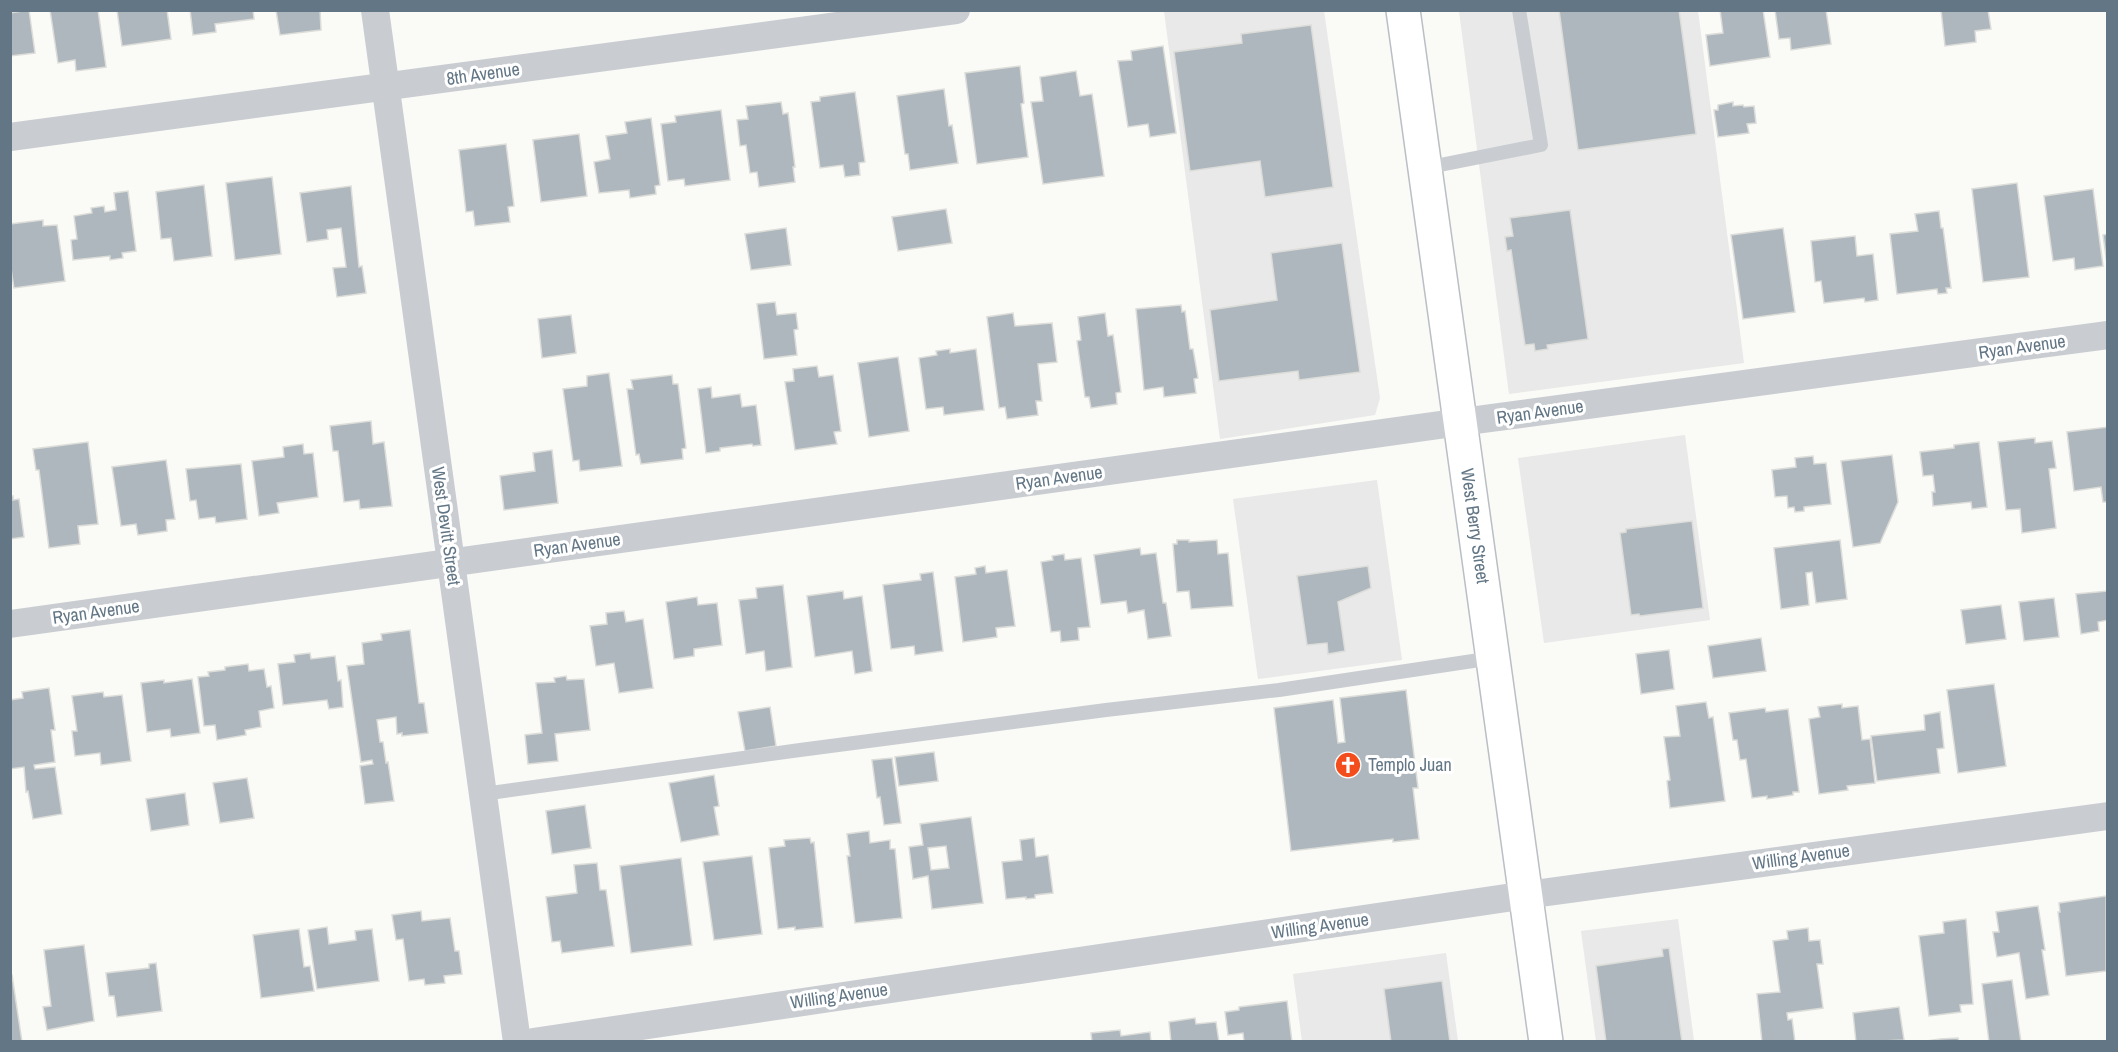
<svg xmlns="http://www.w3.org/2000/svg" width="2118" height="1052" font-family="'Archivo Narrow',sans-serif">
<rect width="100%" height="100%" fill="#fafaf7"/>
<g fill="#e8e9e8">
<polygon points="1164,11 1324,11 1380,398 1375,415 1220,439"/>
<polygon points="1459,11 1698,11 1744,363 1509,394"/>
<polygon points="1685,435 1710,620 1544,643 1518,458"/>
<polygon points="1377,480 1402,660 1258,679 1233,499"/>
<polygon points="1678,919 1694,1041 1596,1041 1581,931"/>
<polygon points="1446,953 1458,1041 1302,1041 1293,974"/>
</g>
<g fill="#adb7bd" stroke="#dcdcd9" stroke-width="1.5" fill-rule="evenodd">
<polygon points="29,10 35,53 10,56 10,13"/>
<polygon points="50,10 98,10 106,67 76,71 75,60 58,63"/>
<polygon points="117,10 167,10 171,39 122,46"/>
<polygon points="190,10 253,10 254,19 215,24 216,32 193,35"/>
<polygon points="276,10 320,10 321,30 280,35"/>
<polygon points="1559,10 1679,10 1696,134 1578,150"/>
<polygon points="1720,10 1763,10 1770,57 1710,66 1706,35 1723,33"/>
<polygon points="1775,10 1826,10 1831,44 1791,50 1790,38 1779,39"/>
<polygon points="1941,10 1988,10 1991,29 1975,31 1976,42 1945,46"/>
<polygon points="1311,25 1333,187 1265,197 1260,161 1190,171 1174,52 1242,43 1241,34"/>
<polygon points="1163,46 1176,133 1150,137 1148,124 1128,127 1118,61 1132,60 1131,51"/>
<polygon points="1020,66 1024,103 1021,104 1028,157 977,164 965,73"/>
<polygon points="1076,71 1080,96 1092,94 1104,176 1043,184 1031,102 1043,101 1040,77"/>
<polygon points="944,89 949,126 952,125 958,163 910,170 908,154 905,154 897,96"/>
<polygon points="855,92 865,162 859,163 860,175 845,177 843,165 820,168 811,102 820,101 820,97"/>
<polygon points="781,102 783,114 788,113 795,167 793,167 795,182 759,187 757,172 750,173 746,145 740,146 737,120 748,119 746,106"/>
<polygon points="1733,102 1733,106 1743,105 1744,107 1754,106 1756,123 1747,124 1749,133 1718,137 1714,110 1718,110 1718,105"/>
<polygon points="721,110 730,180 685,186 684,179 668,181 661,124 676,122 675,116"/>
<polygon points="651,118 660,185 655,186 656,194 630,198 629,190 599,193 594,162 610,159 606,136 627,133 625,122"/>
<polygon points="579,134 587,196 541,202 533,140"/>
<polygon points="506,144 514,206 508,207 510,222 475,226 473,211 466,212 459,150"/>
<polygon points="272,177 281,254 235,260 226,183"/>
<polygon points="2017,183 2029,277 1983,282 1972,189"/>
<polygon points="204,185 212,256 174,261 171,238 161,239 156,192"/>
<polygon points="351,186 359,267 362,266 366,293 337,297 333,268 346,267 341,228 327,230 328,239 307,242 300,193"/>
<polygon points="2093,189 2103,266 2075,270 2074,258 2053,261 2044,196"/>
<polygon points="128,191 136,251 122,253 123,258 110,260 110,256 73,260 71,240 77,239 74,216 92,213 91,208 104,206 105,212 116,210 114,193"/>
<polygon points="946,209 952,243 898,251 892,217"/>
<polygon points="1570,210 1588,339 1547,345 1548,349 1535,351 1534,344 1525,345 1511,250 1507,251 1505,237 1513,236 1510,218"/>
<polygon points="1939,211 1941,228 1943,228 1951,288 1946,288 1947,293 1938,294 1937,289 1897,294 1890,234 1918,231 1915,214"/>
<polygon points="43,220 43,226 57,225 65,281 14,288 10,262 10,224"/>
<polygon points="786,228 791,265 751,270 745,234"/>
<polygon points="1783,228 1795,312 1743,319 1731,235"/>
<polygon points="2108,234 2108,263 2107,263 2103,235"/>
<polygon points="1855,236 1857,256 1873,254 1878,300 1865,302 1864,298 1824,303 1821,281 1815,282 1811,241"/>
<polygon points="1342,243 1360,372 1299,380 1298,371 1219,381 1210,310 1277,300 1271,253"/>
<polygon points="775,302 777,315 796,313 798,329 794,330 797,355 764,359 757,304"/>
<polygon points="1181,305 1182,312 1185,311 1190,349 1193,349 1198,378 1194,379 1196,393 1164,397 1163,387 1144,390 1136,309"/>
<polygon points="1013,313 1015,326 1052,323 1057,362 1038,364 1042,401 1036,401 1038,415 1007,419 1005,407 999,408 987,317"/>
<polygon points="1105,313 1108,336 1113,335 1121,392 1116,393 1117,404 1091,408 1089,397 1085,397 1077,341 1081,340 1078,317"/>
<polygon points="571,315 576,353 542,358 538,319"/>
<polygon points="950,349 950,353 976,349 984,410 944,415 943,407 926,409 919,358 937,355 936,351"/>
<polygon points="898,357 909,431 869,437 858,363"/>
<polygon points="817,366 819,377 833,375 841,431 834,432 837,444 795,450 785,382 794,381 793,369"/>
<polygon points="609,373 622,466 580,471 579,460 573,461 563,389 587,386 587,376"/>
<polygon points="672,375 673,384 678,384 686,448 682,449 683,459 641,464 639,454 636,455 627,389 633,389 631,380"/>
<polygon points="711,387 712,398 740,394 742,407 756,405 761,445 753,446 752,444 720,448 720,451 706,453 698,389"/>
<polygon points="371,421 373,444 384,442 392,506 360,509 359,500 344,502 338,451 333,451 330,426"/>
<polygon points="2108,427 2108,502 2103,502 2101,487 2074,491 2067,432"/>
<polygon points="2035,438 2035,443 2052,441 2056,468 2049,469 2056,528 2022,533 2020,509 2006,510 1998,442"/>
<polygon points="88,442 98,524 78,526 80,544 49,548 39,470 36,470 33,449"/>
<polygon points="1979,442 1987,507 1972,509 1971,502 1933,506 1932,492 1935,492 1933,475 1923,476 1920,452 1954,448 1954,445"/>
<polygon points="303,444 304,454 313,453 318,497 277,503 279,513 259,516 252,461 284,457 283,447"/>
<polygon points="552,450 558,503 504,510 500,476 535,471 533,453"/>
<polygon points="1892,455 1898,502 1880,543 1853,547 1841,461"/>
<polygon points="1813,456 1814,464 1826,463 1831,504 1804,507 1804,511 1795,512 1794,507 1788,508 1787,496 1775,497 1772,470 1796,467 1795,458"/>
<polygon points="166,460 175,519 166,520 167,531 138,535 136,524 121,526 112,467"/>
<polygon points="241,464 247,519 216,523 215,517 199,519 196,500 190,501 186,469"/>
<polygon points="13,496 13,500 19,499 24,537 10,539 10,497"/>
<polygon points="1692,521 1703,608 1640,616 1639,614 1631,615 1620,533 1626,532 1626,529"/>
<polygon points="1177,540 1189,540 1189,542 1217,540 1218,554 1228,553 1233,606 1191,609 1189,591 1177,592 1173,544 1177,544"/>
<polygon points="1840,540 1847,599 1816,603 1812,572 1806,573 1809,605 1781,609 1774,548"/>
<polygon points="1140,548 1141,555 1156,553 1163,603 1166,603 1171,636 1148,639 1144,610 1128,613 1126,601 1101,604 1094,555"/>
<polygon points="1064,554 1065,560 1081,558 1090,627 1078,628 1079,640 1061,642 1060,631 1051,632 1041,562 1053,560 1052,556"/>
<polygon points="985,566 986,573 1007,570 1015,626 996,628 997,637 963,642 955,577 976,574 975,568"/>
<polygon points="1368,566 1371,588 1338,602 1345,651 1328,654 1327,643 1307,645 1297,576"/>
<polygon points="933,572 943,651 915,655 914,646 891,649 883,585 921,580 920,574"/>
<polygon points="783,585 792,667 766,671 764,651 746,654 739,600 757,598 756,588"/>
<polygon points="843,591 844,599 862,596 872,671 855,674 852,651 815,657 807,596"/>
<polygon points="2108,591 2108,620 2098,622 2099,631 2081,634 2076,594"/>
<polygon points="697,597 698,605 717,603 722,645 694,649 694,656 674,659 666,602"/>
<polygon points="2054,598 2059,637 2024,641 2019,602"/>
<polygon points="2001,605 2006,639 1966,644 1961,610"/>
<polygon points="624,611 626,622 643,619 653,688 619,693 614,663 596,666 590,626 607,624 606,613"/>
<polygon points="410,630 419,703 424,703 428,733 402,736 402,733 397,734 396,717 377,720 380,742 383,742 386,763 388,762 394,801 365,804 360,766 373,764 372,760 361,762 347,666 364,664 362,643 382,640 381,634"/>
<polygon points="1761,638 1766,671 1713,678 1708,646"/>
<polygon points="1669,650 1674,689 1641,694 1636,654"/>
<polygon points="310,653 311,659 335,656 338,681 341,680 343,707 329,709 327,700 283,705 278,664 295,662 294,655"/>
<polygon points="248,664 249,671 264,669 267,687 271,686 274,708 259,711 261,727 245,730 246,735 217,740 215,725 204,726 198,677 209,676 208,672 225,670 225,667"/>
<polygon points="566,676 567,680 584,679 590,730 555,734 558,761 528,764 525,735 542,733 536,683 555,682 554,678"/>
<polygon points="192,679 200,733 171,737 170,729 147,732 141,683 164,680 164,683"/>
<polygon points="1994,684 2006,766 1958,773 1947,690"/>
<polygon points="49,688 55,730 51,730 55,762 34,765 35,769 55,767 62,814 33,819 28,791 26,792 24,767 10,769 10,700 23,698 22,692"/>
<polygon points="1406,690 1418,788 1413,788 1419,839 1393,842 1393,839 1291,851 1274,708 1333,700 1338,743 1345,742 1340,698"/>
<polygon points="103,692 104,697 122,695 131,761 101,765 100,753 75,756 72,731 77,731 72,696"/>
<polygon points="1706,702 1709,718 1713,717 1725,801 1670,808 1667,781 1670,780 1664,737 1680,736 1676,706"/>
<polygon points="1842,704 1842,708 1858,706 1862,740 1870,739 1875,783 1847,786 1848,790 1819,794 1809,719 1820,717 1818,707"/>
<polygon points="770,707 776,746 745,751 738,712"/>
<polygon points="1765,708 1766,712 1788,709 1799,792 1793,792 1793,795 1767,799 1767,796 1752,798 1746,759 1740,760 1737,740 1733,740 1729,713"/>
<polygon points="1940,712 1944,748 1937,749 1940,773 1877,781 1871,736 1925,730 1924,715"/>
<polygon points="934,752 938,781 899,786 895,757"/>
<polygon points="892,758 901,823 884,825 880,797 877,798 872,760"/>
<polygon points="714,775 719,806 714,807 719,835 681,842 669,783"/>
<polygon points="247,778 254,818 220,823 213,783"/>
<polygon points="185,793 189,825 151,831 146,799"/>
<polygon points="585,805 591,848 552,854 546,811"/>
<path d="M971 817 983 903 932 909 928 876 913 879 909 847 923 845 920 824ZM946 846 949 868 931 870 928 848Z"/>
<polygon points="869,831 870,843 890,840 890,849 895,849 902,918 855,923 847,856 850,856 847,834"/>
<polygon points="810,838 811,843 814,842 823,927 795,930 795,927 778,929 769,848 785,846 784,840"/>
<polygon points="1034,838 1036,857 1048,855 1053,893 1035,895 1035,898 1026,899 1026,897 1006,899 1002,862 1022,860 1020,840"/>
<polygon points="752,856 762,934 714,940 703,862"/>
<polygon points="681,858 692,945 631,953 620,866"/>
<polygon points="597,863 600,890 606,890 614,946 562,953 560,941 552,942 546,897 577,893 574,865"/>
<polygon points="2106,896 2106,971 2066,976 2058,912 2060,912 2059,903"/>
<polygon points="2038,906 2045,950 2042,950 2049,995 2026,999 2019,953 1997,957 1993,932 1999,932 1996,912"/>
<polygon points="421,911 422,921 450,918 455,951 459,951 462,974 444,976 445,983 425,985 424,979 409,981 403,939 396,940 392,915"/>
<polygon points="1966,919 1973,1004 1960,1005 1961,1012 1929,1016 1919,936 1944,933 1943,922"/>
<polygon points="327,927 329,944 356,940 355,931 372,929 379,981 317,989 308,930"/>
<polygon points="1808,928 1809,941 1820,940 1823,964 1817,964 1823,1008 1787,1013 1788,1020 1792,1019 1795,1042 1762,1042 1757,994 1780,992 1773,941 1788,939 1787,931"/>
<polygon points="299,929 304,967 310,966 314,991 261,998 253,935"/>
<polygon points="84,945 94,1021 47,1030 43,1007 51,1006 44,950"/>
<polygon points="1669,948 1682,1042 1606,1042 1596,966 1663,956 1662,949"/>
<polygon points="156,963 162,1011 117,1017 114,996 109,996 106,973 149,968 149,964"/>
<polygon points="10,975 12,975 22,1042 10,1042"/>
<polygon points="2012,980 2021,1042 1989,1042 1982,984"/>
<polygon points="1442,981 1450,1042 1391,1042 1384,989"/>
<polygon points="1287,1001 1292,1042 1244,1042 1243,1033 1228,1035 1225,1012 1239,1010 1239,1007"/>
<polygon points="1899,1007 1904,1040 1856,1042 1853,1013"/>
<polygon points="1195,1018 1196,1024 1216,1022 1219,1042 1171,1042 1169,1022"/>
<polygon points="1120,1030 1121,1036 1150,1032 1151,1042 1092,1042 1091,1033"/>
<polygon points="1958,1038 1959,1042 1920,1042 1940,1039"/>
</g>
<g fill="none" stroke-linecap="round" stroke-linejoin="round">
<g stroke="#b9bfc4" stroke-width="36">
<polyline id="secondary" points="1403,10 1546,1042"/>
</g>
<g stroke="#c9cdd1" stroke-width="14">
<polyline points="1425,168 1541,145 1519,10"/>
<polyline points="483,794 800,750 1106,710 1279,690 1493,658"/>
</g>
<g stroke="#c9cdd1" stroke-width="28">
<polyline points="375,10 517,1042"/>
<polyline points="10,137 956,10"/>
<polyline points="10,624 1461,422 2108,335"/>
<polyline points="533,1042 1526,895 2108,816"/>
</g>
<use href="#secondary" stroke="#fff" stroke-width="33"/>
</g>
<defs>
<g id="church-disc" transform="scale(1.35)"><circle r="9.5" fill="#f44d1d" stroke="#fff"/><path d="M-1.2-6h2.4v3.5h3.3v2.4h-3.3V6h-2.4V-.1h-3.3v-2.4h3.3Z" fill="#fff"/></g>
</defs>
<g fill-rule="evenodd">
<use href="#church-disc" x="1348" y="765"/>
</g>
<g text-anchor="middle" stroke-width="6" stroke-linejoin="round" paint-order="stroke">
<g font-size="18" fill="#627685" stroke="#fff">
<text transform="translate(483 74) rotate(-8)" y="6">8th Avenue</text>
<text transform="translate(2022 347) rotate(-8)" y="6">Ryan Avenue</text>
<text transform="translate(1540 412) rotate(-8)" y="6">Ryan Avenue</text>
<text transform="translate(1059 478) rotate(-8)" y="6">Ryan Avenue</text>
<text transform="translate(446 526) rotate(82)" y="6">West Devitt Street</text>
<text transform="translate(1475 526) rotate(82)" y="6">West Berry Street</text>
<text transform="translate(577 545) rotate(-8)" y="6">Ryan Avenue</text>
<text transform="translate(96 612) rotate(-8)" y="6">Ryan Avenue</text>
<text transform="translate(1801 857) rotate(-8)" y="6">Willing Avenue</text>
<text transform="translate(1320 926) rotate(-8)" y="6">Willing Avenue</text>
<text transform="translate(839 996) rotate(-8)" y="6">Willing Avenue</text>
</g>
<g font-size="18" fill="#627685" stroke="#fff" text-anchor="start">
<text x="1368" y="771">Templo Juan</text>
</g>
</g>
<rect width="2118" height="1052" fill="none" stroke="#627685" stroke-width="24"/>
</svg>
